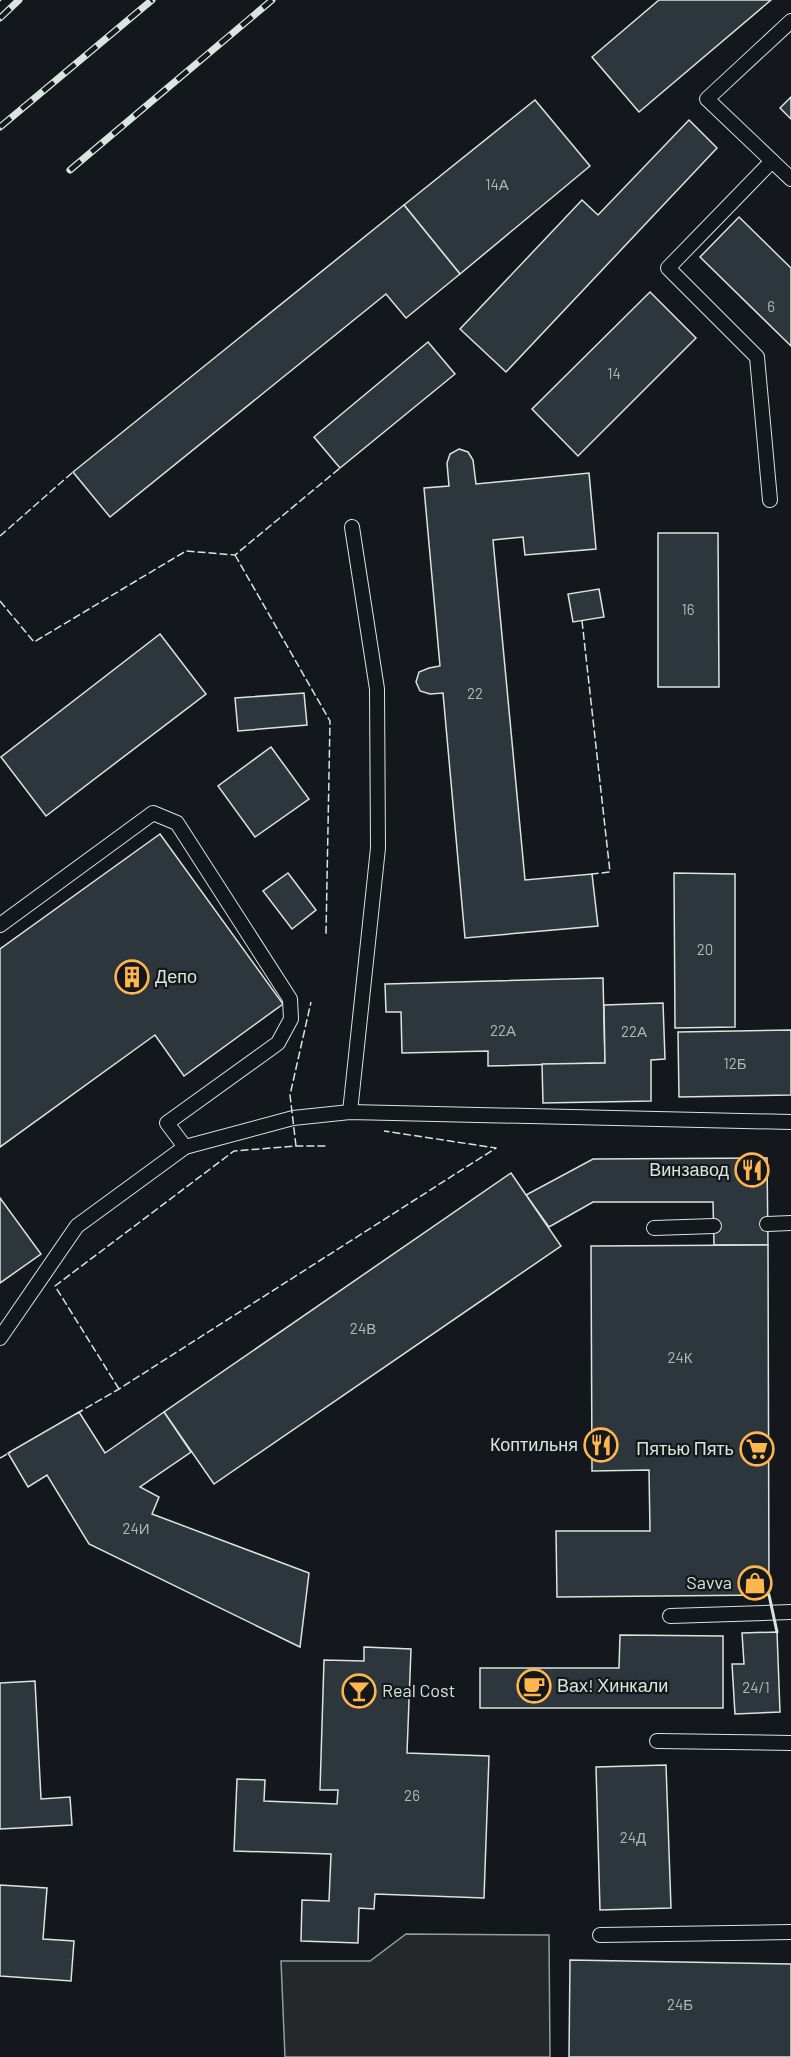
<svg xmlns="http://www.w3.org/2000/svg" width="791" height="2057" font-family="Barlow,sans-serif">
<rect width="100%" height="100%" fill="#14181c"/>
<polygon fill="#24282b" stroke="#939e99" stroke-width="1.5" points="406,1934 549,1935 550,2057 285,2057 281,1961 370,1961"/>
<g fill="#2c363c" stroke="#d8e6dc" stroke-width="1.5">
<polygon points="659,0 771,0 639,112 592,57"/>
<polygon points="791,97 791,119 780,108"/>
<polygon points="535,100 590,166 460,274 404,205"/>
<polygon points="689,120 717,148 506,372 460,329 582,200 598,215"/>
<polygon points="404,205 460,274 406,318 386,294 110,517 73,472"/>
<polygon points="739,217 791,268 791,346 700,257"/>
<polygon points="650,292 696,338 578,456 532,409"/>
<polygon points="428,342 455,374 340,468 314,437"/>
<polygon points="459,449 468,452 473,460 476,484 589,473 596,549 525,555 523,537 493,540 525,880 592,874 598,926 465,938 443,693 430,694 420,691 416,682 419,672 429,668 440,666 424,488 449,486 447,463 450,454"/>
<polygon points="658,533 718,533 719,687 658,687"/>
<polygon points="599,589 604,617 573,622 568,594"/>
<polygon points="160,634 206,694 46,816 1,757"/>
<polygon points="304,693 307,725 238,731 235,698"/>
<polygon points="271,747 309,799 255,837 218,786"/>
<polygon points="160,834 283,1004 184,1076 155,1035 0,1147 0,949"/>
<polygon points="288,873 316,910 292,929 263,891"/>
<polygon points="674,873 735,874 735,1027 675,1028"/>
<polygon points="603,978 605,1063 488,1066 488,1051 402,1053 401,1012 386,1012 385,984"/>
<polygon points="663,1003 665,1059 651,1060 651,1101 543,1103 542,1064 605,1063 604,1005"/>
<polygon points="791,1030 791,1095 679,1097 678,1032"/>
<polygon points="767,1158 768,1245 714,1245 713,1202 593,1202 549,1227 526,1195 593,1159"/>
<polygon points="511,1173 561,1246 214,1484 164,1412"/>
<polygon points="0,1198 41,1254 0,1283"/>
<polygon points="768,1245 769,1595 557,1597 556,1531 650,1531 649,1470 592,1471 591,1246"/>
<polygon points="79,1412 105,1453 164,1412 191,1452 140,1487 159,1497 152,1514 309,1573 300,1647 89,1544 47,1475 28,1487 8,1453"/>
<polygon points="777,1632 780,1712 735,1714 732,1664 744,1664 742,1633"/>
<polygon points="620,1635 723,1636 723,1708 480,1708 480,1668 619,1668"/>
<polygon points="364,1647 411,1649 407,1753 489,1756 484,1898 375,1894 374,1909 359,1908 358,1943 301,1941 302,1900 329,1901 331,1854 234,1851 237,1779 265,1780 264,1801 337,1804 338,1790 320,1790 324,1660 364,1661"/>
<polygon points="35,1681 41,1799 70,1797 72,1825 0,1829 0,1683"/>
<polygon points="666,1765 671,1908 600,1910 596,1767"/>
<polygon points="0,1885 47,1888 43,1939 74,1941 71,1981 0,1976"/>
<polygon points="570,1960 791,1964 791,2057 569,2057"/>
</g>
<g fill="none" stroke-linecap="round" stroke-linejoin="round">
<g stroke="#d8e6dc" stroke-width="16">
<g id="lane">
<polyline points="791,21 707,99 791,179"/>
<polyline points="770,500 757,357 668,268 772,161"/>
<polyline points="0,925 153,813 177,823 290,999 291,1019 278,1043 167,1123 185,1147"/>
<polyline points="350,1112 378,848 377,689 352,527"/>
<polyline points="767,1224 791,1223"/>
<polyline points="654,1228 714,1226"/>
<polyline points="0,1338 77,1226 185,1147 293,1118 350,1112 791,1122"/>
<polyline points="670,1616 791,1612"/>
<polyline points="657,1741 791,1743"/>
<polyline points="600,1935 791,1932"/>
</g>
</g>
<use href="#lane" stroke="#14181c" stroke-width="14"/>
<g stroke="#d8e6dc" stroke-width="7">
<g id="rail">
<polyline points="0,18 19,0"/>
<polyline points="0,127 152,0"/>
<polyline points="70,170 272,0"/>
</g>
</g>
<use href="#rail" stroke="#14181c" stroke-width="4.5" stroke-dasharray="14" stroke-linecap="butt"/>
<g stroke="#d8e6dc" stroke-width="1.5" stroke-dasharray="8 3" stroke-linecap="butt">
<polyline points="0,1 1,0"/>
<polyline points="0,536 73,472"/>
<polyline points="235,555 330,721 326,934"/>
<polyline points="0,601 34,642 186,551 235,555 340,468"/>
<polyline points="582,621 610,872 592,874"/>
<polyline points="296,1146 290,1095 311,1002"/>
<polyline points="119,1389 55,1286 234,1151 296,1146 326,1146"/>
<polyline points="76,1414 119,1389 496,1148 384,1131"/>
<polyline points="0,1458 11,1452"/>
</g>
<polyline stroke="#d8e6dc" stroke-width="3" points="769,1595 777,1632"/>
</g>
<defs>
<g id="building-ring" transform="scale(1.725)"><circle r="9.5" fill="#14181c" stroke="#ffb74d" stroke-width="1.5"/><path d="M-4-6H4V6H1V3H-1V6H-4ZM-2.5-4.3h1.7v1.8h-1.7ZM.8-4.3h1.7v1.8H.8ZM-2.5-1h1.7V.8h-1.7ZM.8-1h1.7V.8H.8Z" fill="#ffb74d"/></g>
<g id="restaurant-ring" transform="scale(1.725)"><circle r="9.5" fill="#14181c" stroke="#ffb74d" stroke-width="1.5"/><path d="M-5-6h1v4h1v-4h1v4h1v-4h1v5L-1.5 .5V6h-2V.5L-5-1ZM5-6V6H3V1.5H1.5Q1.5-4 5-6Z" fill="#ffb74d"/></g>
<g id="supermarket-ring" transform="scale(1.725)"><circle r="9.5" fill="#14181c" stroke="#ffb74d" stroke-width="1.5"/><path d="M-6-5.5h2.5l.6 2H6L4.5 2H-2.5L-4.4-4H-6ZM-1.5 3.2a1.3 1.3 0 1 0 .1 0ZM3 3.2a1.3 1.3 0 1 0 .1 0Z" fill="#ffb74d"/></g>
<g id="shop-ring" transform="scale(1.725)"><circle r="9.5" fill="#14181c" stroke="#ffb74d" stroke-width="1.5"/><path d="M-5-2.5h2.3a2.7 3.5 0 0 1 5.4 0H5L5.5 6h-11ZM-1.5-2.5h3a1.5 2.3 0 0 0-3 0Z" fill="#ffb74d"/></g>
<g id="cafe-ring" transform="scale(1.725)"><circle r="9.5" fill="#14181c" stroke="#ffb74d" stroke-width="1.5"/><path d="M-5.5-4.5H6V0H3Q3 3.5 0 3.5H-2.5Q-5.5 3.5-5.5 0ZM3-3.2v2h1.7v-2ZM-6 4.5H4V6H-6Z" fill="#ffb74d"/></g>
<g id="bar-ring" transform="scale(1.725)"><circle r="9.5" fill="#14181c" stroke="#ffb74d" stroke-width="1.5"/><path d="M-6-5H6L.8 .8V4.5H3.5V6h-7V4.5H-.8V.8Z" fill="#ffb74d"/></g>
</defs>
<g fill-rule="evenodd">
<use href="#building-ring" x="132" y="977"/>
<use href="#restaurant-ring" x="752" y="1170"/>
<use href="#restaurant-ring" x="601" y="1445"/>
<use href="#supermarket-ring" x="757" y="1449"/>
<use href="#shop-ring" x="755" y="1583"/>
<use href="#cafe-ring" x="534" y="1686"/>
<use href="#bar-ring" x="359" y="1691"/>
</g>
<g text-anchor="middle" stroke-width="4.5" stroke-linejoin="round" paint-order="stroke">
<g font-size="15" fill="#adbab4">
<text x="497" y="190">14А</text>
<text x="771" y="312">6</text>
<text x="614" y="379">14</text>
<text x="688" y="615">16</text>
<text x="475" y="699">22</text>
<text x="705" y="955">20</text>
<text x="503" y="1036">22А</text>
<text x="634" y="1037">22А</text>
<text x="735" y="1069">12Б</text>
<text x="363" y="1334">24В</text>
<text x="680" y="1363">24К</text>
<text x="136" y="1534">24И</text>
<text x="756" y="1693">24/1</text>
<text x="412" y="1801">26</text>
<text x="633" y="1843">24Д</text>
<text x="680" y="2010">24Б</text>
</g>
<g font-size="18" fill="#d8e6dc" stroke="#14181c" text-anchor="end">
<text x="155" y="983" text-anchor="start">Депо</text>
<text x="729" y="1176">Винзавод</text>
<text x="578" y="1451">Коптильня</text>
<text x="734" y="1455">Пятью Пять</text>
<text x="732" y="1589">Savva</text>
<text x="557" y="1692" text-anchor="start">Вах! Хинкали</text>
<text x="382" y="1697" text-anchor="start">Real Cost</text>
</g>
</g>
</svg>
